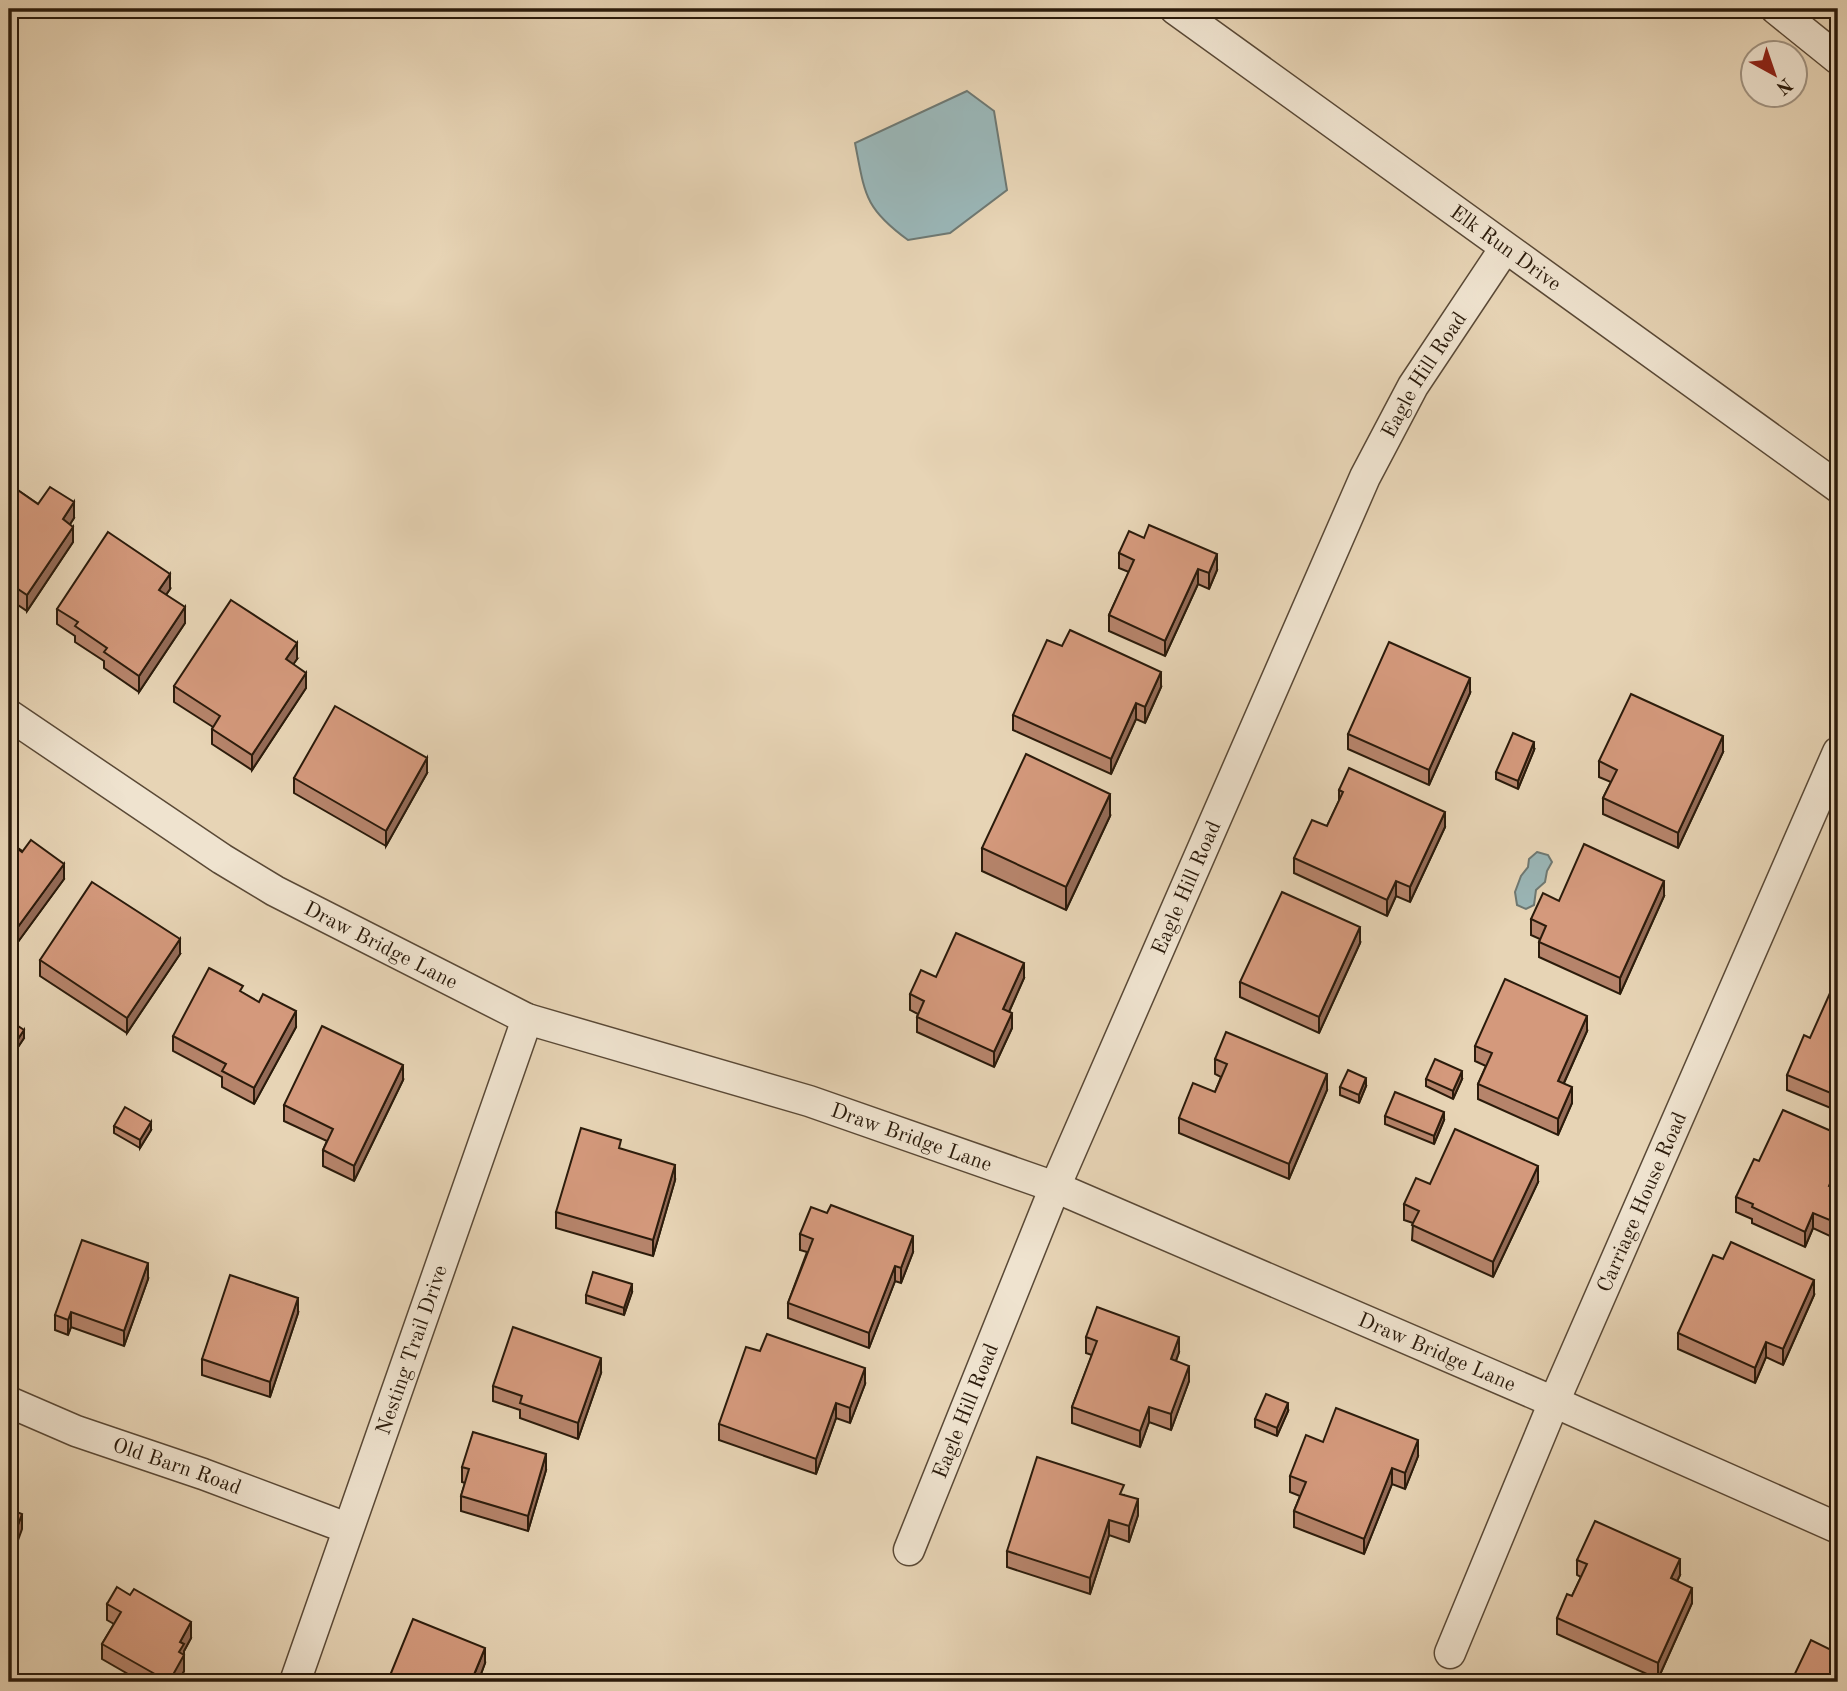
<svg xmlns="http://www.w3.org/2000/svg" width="1847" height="1691" font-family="'Old Standard TT',serif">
<rect width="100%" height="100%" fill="#e7d4b5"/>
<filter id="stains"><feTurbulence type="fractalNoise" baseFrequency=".00286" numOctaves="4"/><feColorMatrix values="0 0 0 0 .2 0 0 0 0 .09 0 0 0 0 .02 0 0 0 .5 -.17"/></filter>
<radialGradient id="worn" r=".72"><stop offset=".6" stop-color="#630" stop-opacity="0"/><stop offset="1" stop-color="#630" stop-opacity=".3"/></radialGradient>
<g fill="#9ab6b7" stroke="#6e7872" stroke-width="2">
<path d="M967 91 994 111 1007 190 950 233 908 240C864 208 865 194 855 143Z"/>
<polygon points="1537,852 1548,855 1552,862 1547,871 1545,882 1536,890 1534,905 1526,909 1517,905 1515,892 1521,876 1528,867 1529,859"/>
</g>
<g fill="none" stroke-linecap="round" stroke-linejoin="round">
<g stroke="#5a4936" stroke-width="33">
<g id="street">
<path id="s1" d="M1175 9 1838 487"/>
<polyline points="1776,9 1838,59"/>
<path id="s2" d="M9 715 222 859 275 891 527 1019 809 1101 1055 1187 1554 1402 1838 1528"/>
<path id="s3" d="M9 1402 76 1431 203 1474 347 1528"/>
<path id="s4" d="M909 1550 1055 1187 1365 477 1413 386 1505 248"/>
<path id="s5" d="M1450 1653 1554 1402 1838 752"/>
<path id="s6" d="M295 1682 527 1019"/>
</g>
</g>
<use href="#street" stroke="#efe3cf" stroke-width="30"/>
</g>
<g fill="#b6846b" stroke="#2b1b0b" stroke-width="2">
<polygon points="9,484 38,504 74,518 70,524 73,542 27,611 9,599"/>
<polygon points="1119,553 1217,570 1209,589 1198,584 1165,656 1109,631 1109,615 1129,572 1119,568"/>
<polygon points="170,589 166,595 185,623 139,692 104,668 104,661 75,642 75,636 57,624 57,609"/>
<polygon points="297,659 293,664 306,688 252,770 212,744 212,729 213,727 174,702 174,686"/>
<polygon points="1161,687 1145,723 1136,719 1111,774 1013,730 1013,715"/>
<polygon points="1470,693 1429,785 1348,749 1348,734"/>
<polygon points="1534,750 1518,789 1496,779 1496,772"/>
<polygon points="1723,752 1678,848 1603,814 1603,798 1611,782 1599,777 1599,761"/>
<polygon points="427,773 386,846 294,793 294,778"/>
<polygon points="1339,790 1445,827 1410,902 1396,896 1387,916 1294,873 1294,858 1327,826 1339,801"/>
<polygon points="1110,816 1066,910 982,871 982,848"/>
<polygon points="9,842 64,879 12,950 9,948"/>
<polygon points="1664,896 1620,994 1539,957 1539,942 1540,939 1531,935 1531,919 1559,901"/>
<polygon points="1360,943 1319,1033 1240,997 1240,982"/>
<polygon points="180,954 127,1033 40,976 40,960"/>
<polygon points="936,977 1024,978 1009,1012 1012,1028 994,1067 917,1032 917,1017 918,1014 910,1010 910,994"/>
<polygon points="243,993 296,1027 254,1104 222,1087 222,1077 173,1051 173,1036"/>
<polygon points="1838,996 1838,1111 1787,1090 1787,1075"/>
<polygon points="9,1020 24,1038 14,1053 9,1049"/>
<polygon points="1587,1031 1564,1083 1572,1103 1558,1135 1478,1099 1478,1084 1486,1066 1475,1061 1475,1046"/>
<polygon points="1215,1059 1327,1090 1289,1179 1179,1133 1179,1118 1215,1092 1221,1077 1215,1074"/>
<polygon points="1426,1079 1462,1079 1453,1099 1426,1086"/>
<polygon points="403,1080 354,1181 323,1166 323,1150 327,1141 284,1121 284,1105"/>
<polygon points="1366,1086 1359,1103 1340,1095 1340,1087"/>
<polygon points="1385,1116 1444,1120 1434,1144 1385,1124"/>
<polygon points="114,1126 151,1130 140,1148 114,1133"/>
<polygon points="1838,1134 1838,1181 1835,1188 1838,1190 1838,1223 1832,1237 1813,1228 1805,1247 1752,1223 1752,1219 1736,1212 1736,1197 1759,1161"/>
<polygon points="675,1180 653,1256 556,1228 556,1212"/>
<polygon points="1538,1182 1493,1277 1412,1240 1413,1223 1404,1220 1404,1204 1430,1184"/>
<polygon points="800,1234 913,1252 901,1283 895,1281 869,1348 788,1318 788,1303 807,1252 800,1250"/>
<polygon points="148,1279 124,1346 71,1327 68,1335 55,1330 55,1315"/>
<polygon points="632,1292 624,1315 586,1303 586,1295"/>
<polygon points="1814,1295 1783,1365 1766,1357 1755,1383 1678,1349 1678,1333"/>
<polygon points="298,1313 270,1397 202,1375 202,1359"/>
<polygon points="1086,1337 1179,1352 1176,1361 1189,1381 1171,1430 1149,1422 1140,1447 1072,1423 1072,1407 1092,1355 1086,1353"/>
<polygon points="601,1373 578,1439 520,1418 520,1410 493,1401 493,1386"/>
<polygon points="865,1384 850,1423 836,1418 816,1474 719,1440 719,1424"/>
<polygon points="1288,1411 1277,1436 1255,1427 1255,1419"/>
<polygon points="1323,1442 1418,1456 1405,1489 1392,1484 1364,1554 1294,1527 1294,1511 1300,1496 1290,1492 1290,1476"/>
<polygon points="462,1467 546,1470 528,1531 461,1511 461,1496 465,1483 462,1482"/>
<polygon points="1124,1495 1138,1515 1129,1542 1109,1535 1090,1594 1007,1567 1007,1551"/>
<polygon points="1577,1560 1680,1575 1677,1581 1692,1603 1658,1679 1557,1634 1557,1618 1572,1596 1581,1577 1577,1575"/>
<polygon points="107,1604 191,1638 184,1651 184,1671 178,1682 142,1682 102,1659 102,1644 114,1624 107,1620"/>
<polygon points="485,1663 478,1682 389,1682 389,1678"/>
</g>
<g fill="#946b57" stroke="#2b1b0b" stroke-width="2">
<polygon points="74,502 74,518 63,535 63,519"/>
<polygon points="73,527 73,542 27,611 27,595"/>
<polygon points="1217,554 1217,570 1209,589 1209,573"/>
<polygon points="1198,569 1198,584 1165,656 1165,641"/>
<polygon points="170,574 170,589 159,605 159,590"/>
<polygon points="185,607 185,623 139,692 139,676"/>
<polygon points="297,643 297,659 286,675 286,659"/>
<polygon points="1161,672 1161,687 1145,723 1145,707"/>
<polygon points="306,673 306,688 252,770 252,755"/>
<polygon points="1470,678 1470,693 1429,785 1429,770"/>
<polygon points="1136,703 1136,719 1111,774 1111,759"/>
<polygon points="1723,736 1723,752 1678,848 1678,833"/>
<polygon points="1534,742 1534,750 1518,789 1518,781"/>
<polygon points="427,758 427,773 386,846 386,831"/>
<polygon points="1110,794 1110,816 1066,910 1066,887"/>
<polygon points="1445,812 1445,827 1410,902 1410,887"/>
<polygon points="64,864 64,879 12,950 12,935"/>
<polygon points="1396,881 1396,896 1387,916 1387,900"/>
<polygon points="1664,881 1664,896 1620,994 1620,978"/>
<polygon points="1360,927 1360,943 1319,1033 1319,1017"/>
<polygon points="180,939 180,954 127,1033 127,1018"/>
<polygon points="1024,963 1024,978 1003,1025 1003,1009"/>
<polygon points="296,1011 296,1027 254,1104 254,1088"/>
<polygon points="1012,1013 1012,1028 994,1067 994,1052"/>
<polygon points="1587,1016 1587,1031 1558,1096 1558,1081"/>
<polygon points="24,1030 24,1038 14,1053 14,1045"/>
<polygon points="403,1065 403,1080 354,1181 354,1166"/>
<polygon points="1462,1071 1462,1079 1453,1099 1453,1091"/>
<polygon points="1327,1074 1327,1090 1289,1179 1289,1164"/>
<polygon points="1366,1078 1366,1086 1359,1103 1359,1095"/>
<polygon points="1572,1087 1572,1103 1558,1135 1558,1119"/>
<polygon points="1444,1112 1444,1120 1434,1144 1434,1136"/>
<polygon points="151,1122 151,1130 140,1148 140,1140"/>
<polygon points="675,1165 675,1180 653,1256 653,1240"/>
<polygon points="1838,1165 1838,1181 1829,1201 1829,1186"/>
<polygon points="1538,1166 1538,1182 1493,1277 1493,1262"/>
<polygon points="1838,1207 1838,1223 1832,1237 1832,1221"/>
<polygon points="1813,1213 1813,1228 1805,1247 1805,1232"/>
<polygon points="913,1236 913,1252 901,1283 901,1268"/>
<polygon points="148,1263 148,1279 124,1346 124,1331"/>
<polygon points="895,1266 895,1281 869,1348 869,1333"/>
<polygon points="1814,1280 1814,1295 1783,1365 1783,1349"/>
<polygon points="632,1284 632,1292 624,1315 624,1308"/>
<polygon points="298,1298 298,1313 270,1397 270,1382"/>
<polygon points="71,1312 71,1327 68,1335 68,1320"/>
<polygon points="1179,1337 1179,1352 1171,1374 1171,1359"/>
<polygon points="1766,1342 1766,1357 1755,1383 1755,1368"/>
<polygon points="601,1358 601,1373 578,1439 578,1423"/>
<polygon points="1189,1366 1189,1381 1171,1430 1171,1414"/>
<polygon points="865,1368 865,1384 850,1423 850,1408"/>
<polygon points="836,1403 836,1418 816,1474 816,1459"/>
<polygon points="1288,1403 1288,1411 1277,1436 1277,1428"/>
<polygon points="1149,1407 1149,1422 1140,1447 1140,1431"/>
<polygon points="1418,1440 1418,1456 1405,1489 1405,1473"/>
<polygon points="546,1454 546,1470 528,1531 528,1516"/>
<polygon points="1392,1468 1392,1484 1364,1554 1364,1539"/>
<polygon points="1138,1499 1138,1515 1129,1542 1129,1526"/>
<polygon points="22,1514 22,1529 9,1565 9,1549"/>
<polygon points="1109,1520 1109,1535 1090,1594 1090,1578"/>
<polygon points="1680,1559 1680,1575 1671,1594 1671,1578"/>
<polygon points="1692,1588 1692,1603 1658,1679 1658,1663"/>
<polygon points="191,1622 191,1638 184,1651 184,1671 178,1682 169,1682 180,1642"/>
<polygon points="485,1648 485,1663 478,1682 471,1682"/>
</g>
<g fill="#d4997c" stroke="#2b1b0b" stroke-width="2">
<polygon points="9,484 38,504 50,487 74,502 63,519 73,527 27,595 9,583"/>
<polygon points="1149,525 1217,554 1209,573 1198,569 1165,641 1109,615 1134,560 1119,553 1129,531 1144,538"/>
<polygon points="108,532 170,574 159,590 185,607 139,676 104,652 107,648 75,626 78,622 57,609"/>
<polygon points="231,600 297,643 286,659 306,673 252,755 212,729 220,716 174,686"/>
<polygon points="1070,630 1161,672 1145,707 1136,703 1111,759 1013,715 1047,640 1062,646"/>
<polygon points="1389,642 1470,678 1429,770 1348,734"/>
<polygon points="1631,694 1723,736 1678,833 1603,798 1617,770 1599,761"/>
<polygon points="335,706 427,758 386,831 294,778"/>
<polygon points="1513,733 1534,742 1518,781 1496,772"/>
<polygon points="1026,754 1110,794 1066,887 982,848"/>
<polygon points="1349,768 1445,812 1410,887 1396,881 1387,900 1294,858 1312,820 1327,826 1343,792 1339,790"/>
<polygon points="31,840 64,864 12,935 9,932 9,842 22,852"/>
<polygon points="1584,844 1664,881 1620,978 1539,942 1546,926 1531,919 1543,893 1559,901"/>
<polygon points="92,882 180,939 127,1018 40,960"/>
<polygon points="1282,892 1360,927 1319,1017 1240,982"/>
<polygon points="956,933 1024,963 1003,1009 1012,1013 994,1052 917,1017 924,1001 910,994 921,970 936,977"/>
<polygon points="209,968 243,986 240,991 259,1002 263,994 296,1011 254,1088 222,1071 226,1064 173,1036"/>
<polygon points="1505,979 1587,1016 1558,1081 1572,1087 1558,1119 1478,1084 1492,1053 1475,1046"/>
<polygon points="1830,993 1838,996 1838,1096 1787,1075 1804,1035 1810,1038"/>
<polygon points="9,1020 24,1030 14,1045 9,1042"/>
<polygon points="322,1026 403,1065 354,1166 323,1150 333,1129 284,1105"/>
<polygon points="1226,1032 1327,1074 1289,1164 1179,1118 1193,1083 1215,1092 1227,1064 1215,1059"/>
<polygon points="1435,1059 1462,1071 1453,1091 1426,1079"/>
<polygon points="1348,1070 1366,1078 1359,1095 1340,1087"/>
<polygon points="1395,1092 1444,1112 1434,1136 1385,1116"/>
<polygon points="125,1107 151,1122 140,1140 114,1126"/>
<polygon points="1783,1110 1838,1134 1838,1165 1829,1186 1838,1190 1838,1207 1832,1221 1813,1213 1805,1232 1752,1207 1753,1204 1736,1197 1754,1159 1759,1161"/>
<polygon points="581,1128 621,1140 619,1148 675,1165 653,1240 556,1212"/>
<polygon points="1455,1129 1538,1166 1493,1262 1412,1225 1419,1211 1404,1204 1416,1178 1430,1184"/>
<polygon points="831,1205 913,1236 901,1268 895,1266 869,1333 788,1303 813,1239 800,1234 811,1207 827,1213"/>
<polygon points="82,1240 148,1263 124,1331 71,1312 68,1320 55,1315"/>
<polygon points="1731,1242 1814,1280 1783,1349 1766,1342 1755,1368 1678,1333 1713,1255 1723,1259"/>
<polygon points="593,1272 632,1284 624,1308 586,1295"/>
<polygon points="230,1275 298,1298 270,1382 202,1359"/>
<polygon points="1097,1307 1179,1337 1171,1359 1189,1366 1171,1414 1149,1407 1140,1431 1072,1407 1097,1341 1086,1337"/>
<polygon points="513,1327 601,1358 578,1423 520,1403 522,1396 493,1386"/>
<polygon points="767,1334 865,1368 850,1408 836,1403 816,1459 719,1424 746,1347 760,1351"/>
<polygon points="1266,1394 1288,1403 1277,1428 1255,1419"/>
<polygon points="1336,1408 1418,1440 1405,1473 1392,1468 1364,1539 1294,1511 1306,1482 1290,1476 1306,1435 1323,1442"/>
<polygon points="473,1432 546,1454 528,1516 461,1496 469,1469 462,1467"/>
<polygon points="1037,1457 1124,1485 1120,1494 1138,1499 1129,1526 1109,1520 1090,1578 1007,1551"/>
<polygon points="9,1509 22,1514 9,1549"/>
<polygon points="1595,1521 1680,1559 1671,1578 1692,1588 1658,1663 1557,1618 1567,1594 1572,1596 1587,1564 1577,1560"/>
<polygon points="117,1587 130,1595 134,1589 191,1622 180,1642 184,1644 179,1652 184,1655 169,1682 102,1644 121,1612 107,1604"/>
<polygon points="413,1619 485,1648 471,1682 401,1682 389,1678"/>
<polygon points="1838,1634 1838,1682 1791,1682 1811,1640 1831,1650"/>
</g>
<g text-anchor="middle" stroke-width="6" stroke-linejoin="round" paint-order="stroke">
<g font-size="21" fill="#2b1b0b" stroke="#efe3cf">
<text dy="7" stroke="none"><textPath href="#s1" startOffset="408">Elk Run Drive</textPath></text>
<text dy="7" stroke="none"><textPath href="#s4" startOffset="1284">Eagle Hill Road</textPath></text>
<text dy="7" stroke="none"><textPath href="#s4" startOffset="718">Eagle Hill Road</textPath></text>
<text dy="7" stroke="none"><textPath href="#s2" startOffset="438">Draw Bridge Lane</textPath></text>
<text dy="7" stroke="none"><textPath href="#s2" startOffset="1004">Draw Bridge Lane</textPath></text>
<text dy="7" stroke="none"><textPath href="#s5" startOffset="490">Carriage House Road</textPath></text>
<text dy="7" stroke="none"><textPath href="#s6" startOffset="352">Nesting Trail Drive</textPath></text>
<text dy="7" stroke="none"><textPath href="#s2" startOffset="1572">Draw Bridge Lane</textPath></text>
<text dy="7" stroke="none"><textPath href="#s4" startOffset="150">Eagle Hill Road</textPath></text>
<text dy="7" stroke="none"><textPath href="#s3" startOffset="180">Old Barn Road</textPath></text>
</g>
</g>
<rect width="1847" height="1691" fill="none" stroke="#e7d4b5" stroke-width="35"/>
<rect x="10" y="10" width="1826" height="1670" fill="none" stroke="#2b1b0b" stroke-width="3.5"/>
<rect x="18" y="18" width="1812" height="1656" fill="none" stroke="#2b1b0b" stroke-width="2"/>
<g transform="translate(1774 74) rotate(140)"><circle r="33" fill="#efe3cf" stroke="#a19381" stroke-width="2"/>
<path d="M0-5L12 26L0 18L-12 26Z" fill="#8f2418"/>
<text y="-10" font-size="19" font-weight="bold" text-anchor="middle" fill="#2b1b0b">N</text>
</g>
<rect width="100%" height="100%" filter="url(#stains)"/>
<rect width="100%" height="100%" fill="url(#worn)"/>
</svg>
